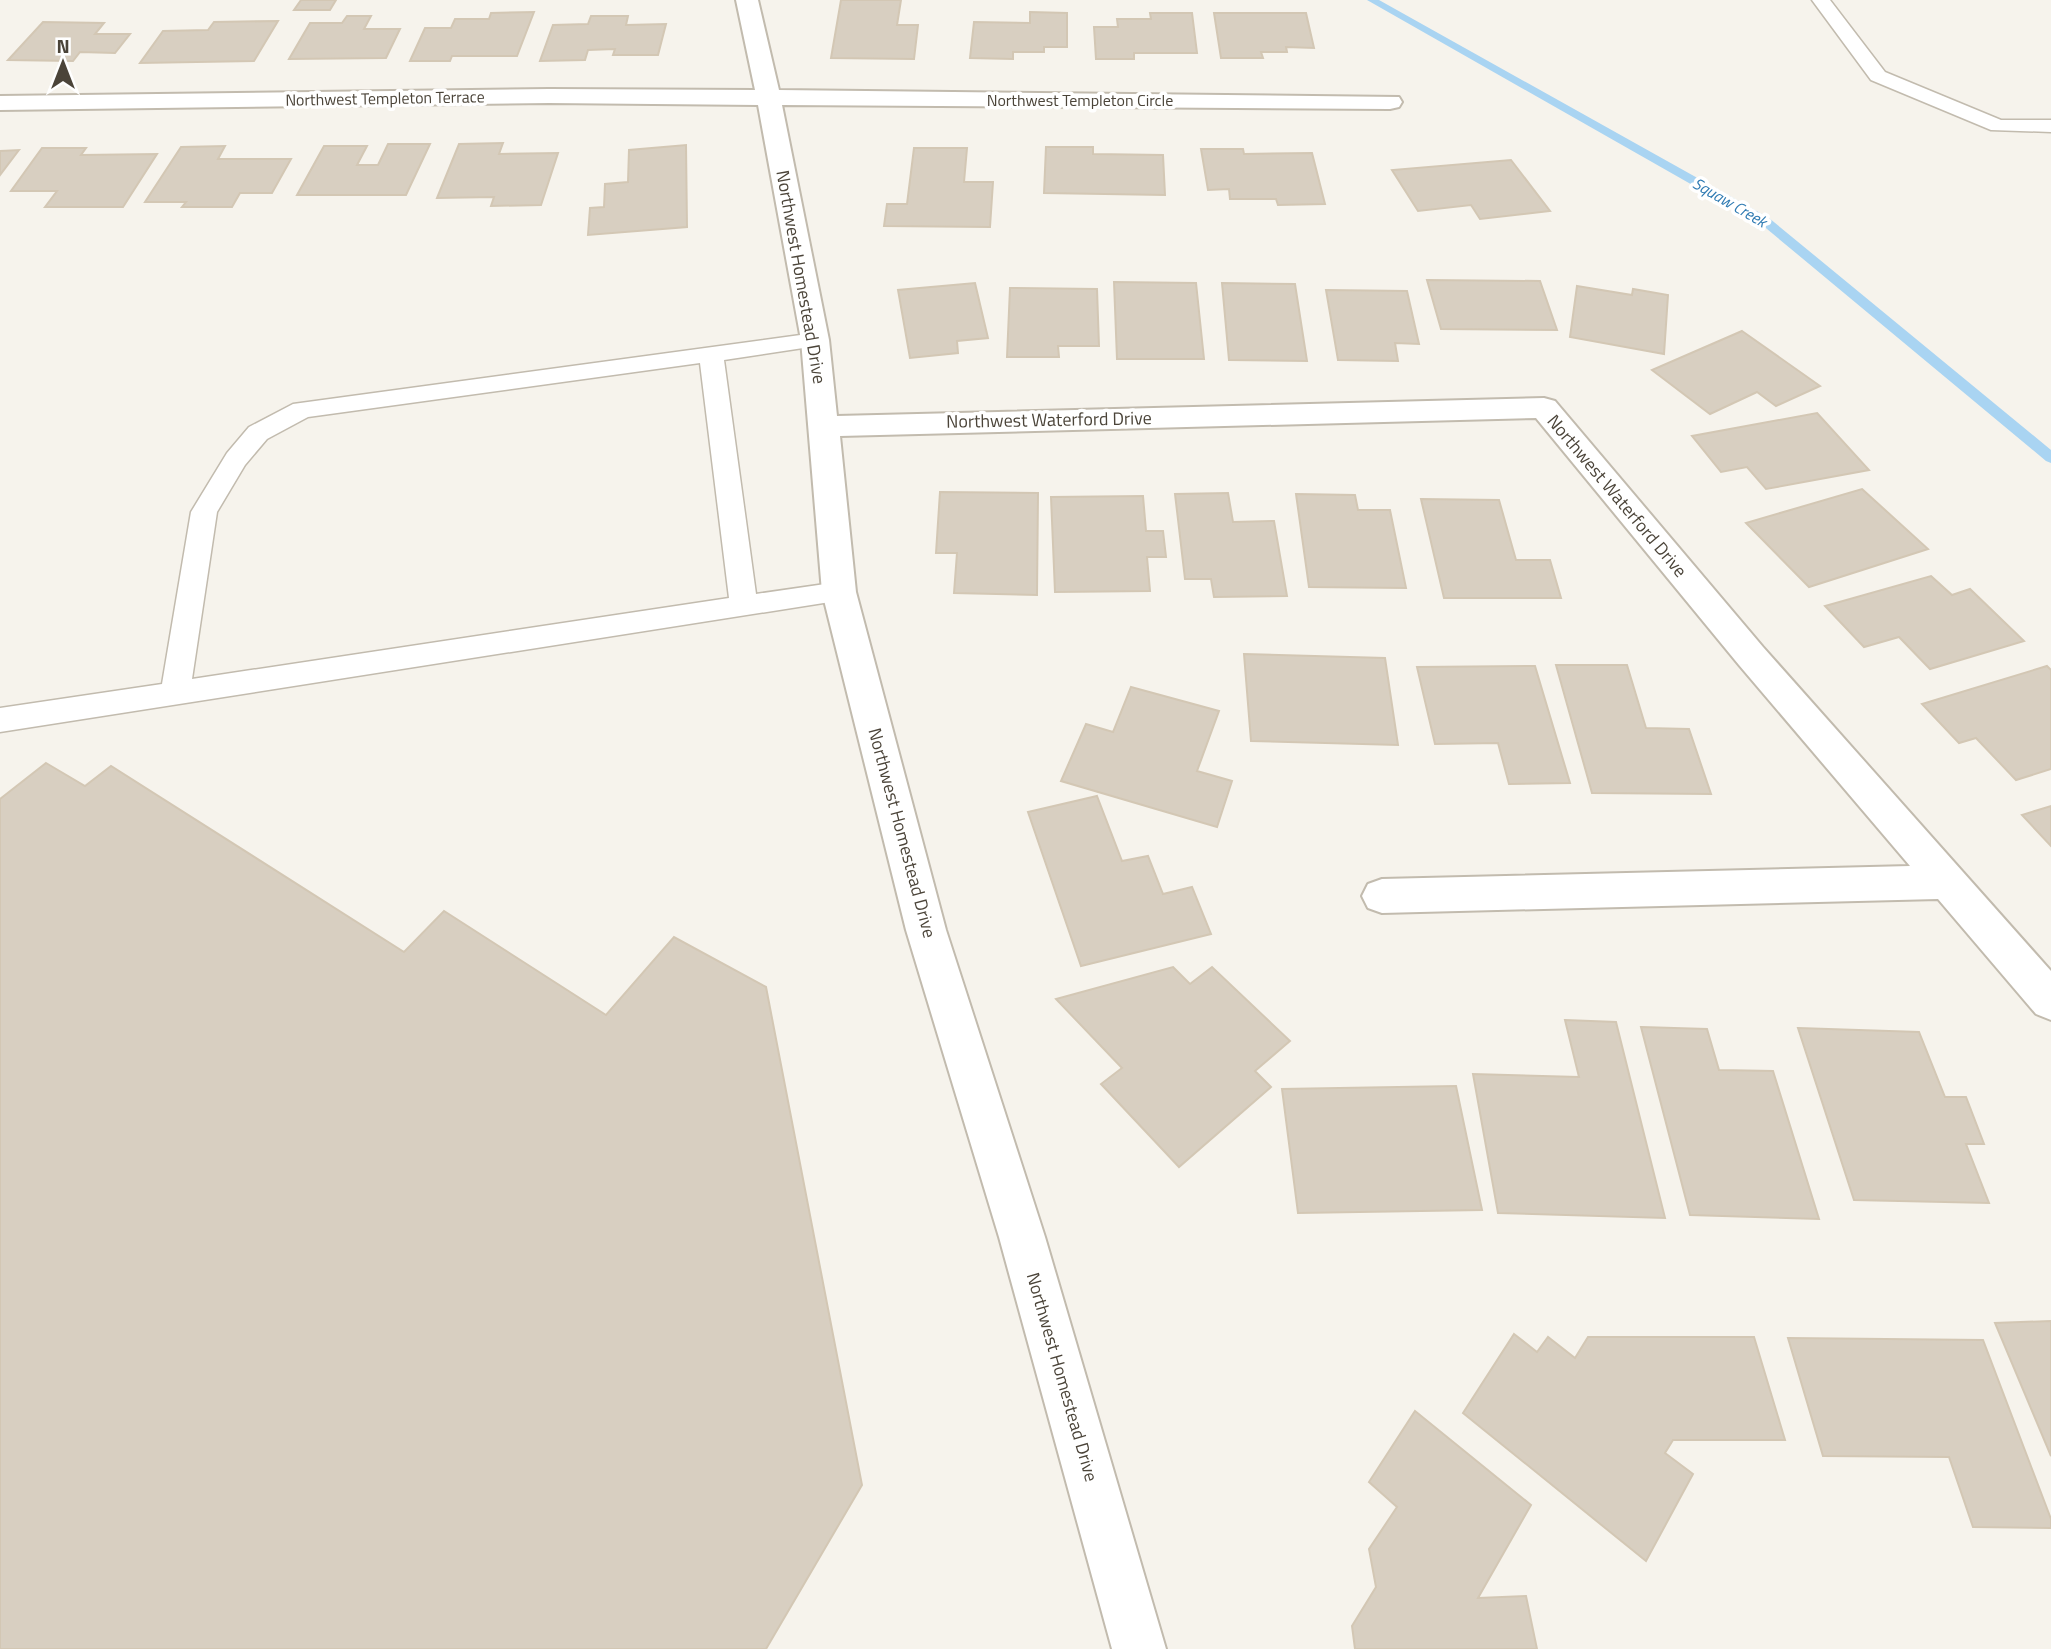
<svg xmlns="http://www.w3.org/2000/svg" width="2051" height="1649" font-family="'Titillium Web',sans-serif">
<rect width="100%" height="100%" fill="#f6f3ec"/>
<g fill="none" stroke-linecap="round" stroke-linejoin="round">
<polygon fill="#a9d4f2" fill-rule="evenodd" points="1367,0 1379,0 1769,218 2051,450 2051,463 2046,461 1761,224"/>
</g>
<g fill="#d8cfc1" stroke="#d3c7b4" stroke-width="2">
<polygon points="301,0 336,0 330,10 294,10"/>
<polygon points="841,0 901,0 897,25 918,25 914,59 831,58"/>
<polygon points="534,12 517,56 452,56 450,61 410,61 425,28 451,28 455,19 489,19 491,13"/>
<polygon points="1030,12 1067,13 1067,47 1044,47 1044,52 1013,52 1013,59 970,58 974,22 1030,23"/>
<polygon points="1150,13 1192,13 1197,53 1134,53 1134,59 1096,59 1094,27 1118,27 1117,19 1151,19"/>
<polygon points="1214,13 1306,13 1314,48 1286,47 1287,52 1261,52 1263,58 1221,58"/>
<polygon points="347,16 371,16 364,29 400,29 386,58 289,59 310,23 342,23"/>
<polygon points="591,16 628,16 626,25 666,24 658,55 613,55 615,49 588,50 585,60 540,61 553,25 588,24"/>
<polygon points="278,21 254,61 140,63 163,31 208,30 214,22"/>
<polygon points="43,22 104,23 95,34 130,34 115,53 80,52 73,61 8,60"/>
<polygon points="503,143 499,154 558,153 541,205 491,206 494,197 437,198 459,144"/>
<polygon points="388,144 430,144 406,195 297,195 324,146 367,146 357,165 378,165"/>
<polygon points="686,145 687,227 588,235 590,208 604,207 605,184 628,182 629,150"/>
<polygon points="225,146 218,159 291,159 272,193 240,193 232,207 182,207 186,202 145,202 181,147"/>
<polygon points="1046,147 1093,147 1093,154 1163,155 1165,195 1044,193"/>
<polygon points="42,148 86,148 81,155 157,154 123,207 45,207 57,191 11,191"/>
<polygon points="914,148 967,148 964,182 993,182 990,227 884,226 887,204 907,204"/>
<polygon points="1201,149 1243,149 1244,154 1312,153 1325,204 1278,205 1276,199 1230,199 1229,189 1208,190"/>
<polygon points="19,150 0,175 0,151"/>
<polygon points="1511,160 1550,211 1480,219 1471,205 1418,211 1392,170"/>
<polygon points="1427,280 1540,281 1557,330 1441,329"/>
<polygon points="1114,282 1196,283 1204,359 1117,359"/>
<polygon points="975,283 988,338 957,341 958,353 910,358 898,290"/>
<polygon points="1222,283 1295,284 1307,361 1229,360"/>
<polygon points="1577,286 1632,295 1633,289 1668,295 1664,354 1570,337"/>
<polygon points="1010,288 1097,289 1099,346 1058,346 1059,357 1007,357"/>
<polygon points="1326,290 1407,291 1419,344 1395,343 1398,361 1338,360"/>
<polygon points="1742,331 1820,386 1776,406 1757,392 1710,414 1652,370"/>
<polygon points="1817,413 1869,470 1766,489 1747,467 1721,472 1692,436"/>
<polygon points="1862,489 1928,549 1809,587 1746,523"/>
<polygon points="940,492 1038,493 1037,595 954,593 957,553 936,553"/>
<polygon points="1228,493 1233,522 1274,521 1287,596 1214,597 1211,579 1185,579 1175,494"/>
<polygon points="1296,494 1355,495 1358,510 1390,510 1406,588 1309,587"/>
<polygon points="1143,496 1146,531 1163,531 1166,557 1147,557 1150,591 1055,592 1051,497"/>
<polygon points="1421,499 1499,500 1516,560 1550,560 1561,598 1444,598"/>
<polygon points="1931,576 1952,595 1970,589 2024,641 1930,669 1899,637 1864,647 1825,606"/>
<polygon points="1244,654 1385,658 1398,745 1251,741"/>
<polygon points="1556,665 1627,665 1646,728 1689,729 1711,794 1592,793"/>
<polygon points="1535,666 1570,783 1509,784 1498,743 1435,744 1417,667"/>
<polygon points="2047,666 2051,670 2051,769 2016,780 1976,738 1959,743 1922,704"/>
<polygon points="1131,687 1219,711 1197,771 1232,781 1217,827 1061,781 1086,724 1113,732"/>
<polygon points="46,763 85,786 111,766 404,952 444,911 606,1015 674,937 766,987 862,1485 766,1649 0,1649 0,799"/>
<polygon points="1097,796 1122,861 1148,856 1163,894 1192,887 1211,934 1081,966 1028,812"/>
<polygon points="2051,806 2051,846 2022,815"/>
<polygon points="1173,967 1190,984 1212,967 1290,1041 1255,1071 1271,1087 1179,1167 1101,1084 1122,1068 1056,999"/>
<polygon points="1565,1020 1616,1022 1665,1218 1498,1213 1473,1074 1579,1077"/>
<polygon points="1641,1027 1707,1029 1719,1070 1773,1071 1819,1219 1690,1215"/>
<polygon points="1798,1028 1919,1032 1945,1097 1966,1097 1984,1144 1966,1144 1989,1203 1854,1200"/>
<polygon points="1456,1086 1482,1210 1298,1213 1282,1089"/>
<polygon points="2051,1321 2051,1456 1995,1323"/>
<polygon points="1514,1334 1537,1352 1548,1337 1575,1358 1588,1337 1754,1337 1785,1440 1673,1440 1665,1453 1693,1474 1646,1561 1463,1413"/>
<polygon points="1788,1338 1983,1340 2051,1519 2051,1528 1973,1527 1949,1457 1823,1456"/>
<polygon points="1415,1411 1531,1505 1478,1598 1526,1596 1537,1649 1355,1649 1352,1626 1376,1587 1369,1549 1397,1507 1369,1482"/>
</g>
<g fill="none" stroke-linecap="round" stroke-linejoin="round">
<g stroke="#c2bbae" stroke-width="3">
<g id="service">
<polygon points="1812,0 1830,0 1885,72 2001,120 2051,120 2051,132 1991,130 1871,80"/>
<path d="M815 333 823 335 827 340 823 345 724 360 756 594 839 582 849 585 853 592 849 599 0 732V708L162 684 191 512 227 453 249 427 293 404ZM700 363 729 598 192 679 217 512 245 465 267 439 308 417Z"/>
</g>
</g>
<g stroke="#c2bbae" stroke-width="4">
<polygon id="minor" points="736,0 758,0 779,90 1399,97 1402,102 1399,107 1390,109 782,105 829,340 837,416 1544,398 1555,401 1763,647 2051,971 2051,1020 2036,1014 1938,899 1382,913 1368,908 1362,896 1368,884 1382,879 1910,866 1739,665 1536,418 840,436 856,592 946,930 1045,1237 1166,1649 1112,1649 999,1237 906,930 822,592 801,340 758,105 549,103 0,110 0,96 549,89 755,90"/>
</g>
<use href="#service" fill="#fff" fill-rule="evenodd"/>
<use href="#minor" fill="#fff" fill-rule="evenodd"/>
</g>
<g text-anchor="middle" stroke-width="7" stroke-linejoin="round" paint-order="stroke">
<g font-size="16" fill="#4b4439" stroke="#fff">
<text transform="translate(385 98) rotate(-1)" y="6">Northwest Templeton Terrace</text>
<text x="1080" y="106">Northwest Templeton Circle</text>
</g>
<g font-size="16" font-style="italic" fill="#2e7ab2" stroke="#fff">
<text transform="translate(1730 202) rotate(30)" y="6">Squaw Creek</text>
</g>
<g font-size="18" fill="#4b4439" stroke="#fff">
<text transform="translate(801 277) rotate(80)" y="6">Northwest Homestead Drive</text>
<text transform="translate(1049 420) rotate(-1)" y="6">Northwest Waterford Drive</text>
<text transform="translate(1617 496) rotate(50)" y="6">Northwest Waterford Drive</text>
<text transform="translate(902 833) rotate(75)" y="6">Northwest Homestead Drive</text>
<text transform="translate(1062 1377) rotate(74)" y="6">Northwest Homestead Drive</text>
</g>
</g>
<g transform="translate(63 63)" stroke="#ffffff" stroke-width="5" paint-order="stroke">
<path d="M0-5L12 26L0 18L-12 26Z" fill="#4b4439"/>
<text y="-10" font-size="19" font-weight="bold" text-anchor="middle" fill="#4b4439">N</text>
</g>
</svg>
